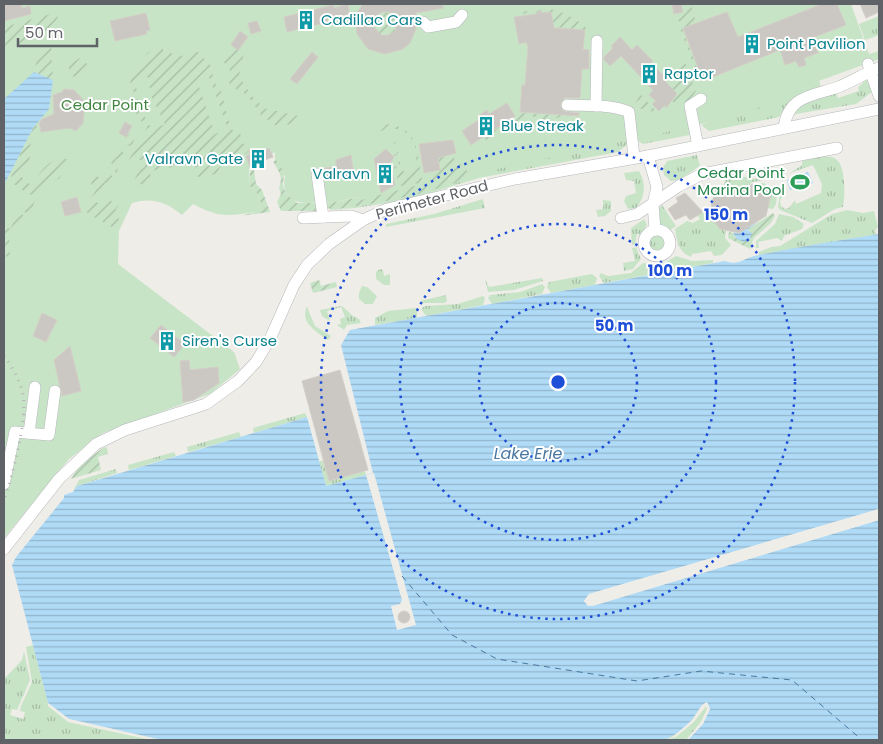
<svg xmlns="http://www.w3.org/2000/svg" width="883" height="744" font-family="Poppins,sans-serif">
<defs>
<pattern id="grass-tufts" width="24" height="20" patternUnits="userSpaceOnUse" patternTransform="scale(1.25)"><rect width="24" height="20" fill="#c8e4c7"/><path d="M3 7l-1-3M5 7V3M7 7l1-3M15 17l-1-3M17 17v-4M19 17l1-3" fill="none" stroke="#a6bca5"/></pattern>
<pattern id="garden-furrows" width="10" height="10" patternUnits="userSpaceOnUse" patternTransform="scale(1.25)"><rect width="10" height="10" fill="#c8e4c7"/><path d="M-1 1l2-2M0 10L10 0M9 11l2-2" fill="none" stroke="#a6bca5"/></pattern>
<pattern id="water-rules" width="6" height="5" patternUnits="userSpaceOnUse" patternTransform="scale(1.25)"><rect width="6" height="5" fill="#b0dbf7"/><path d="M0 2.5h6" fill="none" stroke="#92b5cc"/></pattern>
</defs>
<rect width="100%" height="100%" fill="#efede8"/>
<g fill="url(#grass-tufts)">
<polygon points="879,16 879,35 865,40 859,24"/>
<polygon points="866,78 872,92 856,104 790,115 803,100 835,91 838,98 859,91 858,87 863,83 862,79"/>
<polygon points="819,81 821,88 786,107 779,117 709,131 701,125"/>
<polygon points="688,123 690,135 643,144 638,141 636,134"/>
<path d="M629 136 628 144 618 152 479 178 407 200 355 208 331 210C379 204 424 194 470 178L469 172Z"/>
<polygon points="697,155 700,166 679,180 671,181 664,175 663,168 667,161"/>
<path d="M822 156C828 157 834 156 838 161 846 170 845 199 843 207L835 209 812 223 780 210 778 207 780 194 785 191 780 201 781 206 785 209 789 208 795 200 796 204 821 193 822 184 813 165 790 173 802 165V161Z"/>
<path d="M639 171C646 183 646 197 636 208L628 209 624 201 626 196 636 193 634 181 626 180 624 173Z"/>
<polygon points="731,176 734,176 735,178 745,177 764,180 752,182 746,189 731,187 729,184 722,189 725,181"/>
<path d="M764 183 777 194 776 204 773 209 767 208C768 196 768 188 754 184Z"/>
<polygon points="483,199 485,208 386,227 386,224 434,214"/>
<polygon points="603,200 611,201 611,211 605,216 598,217 596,210 603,209"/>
<polygon points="662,205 676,226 670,230 658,224 658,209"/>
<path d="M702 210 706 211 705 215 713 216 720 229 726 231 725 238 731 245 722 255 714 256 711 251 692 254 691 257C678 252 677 241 675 229L687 221 693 223 700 219 698 216 688 220Z"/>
<polygon points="847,210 863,213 874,211 878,227 875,230 876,235 759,255 759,252 771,247 780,246 832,214"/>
<polygon points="779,214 793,217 804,224 802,229 784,236 782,241 777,238 758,242 759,248 756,248 756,241 775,224"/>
<polygon points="644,219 647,225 640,235 637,234 635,244 632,245 631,228"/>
<circle cx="656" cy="243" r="9"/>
<polygon points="636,247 641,259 633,269 624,271 623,263 635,261 632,248"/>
<polygon points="676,256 692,261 713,260 713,263 604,283 599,276 601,273 608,276 631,273 643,263 663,264"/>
<polygon points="380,269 383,270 384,276 390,274 390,285 384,285 376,279 376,272"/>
<polygon points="592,274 597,278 595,285 551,293 547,287 549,282"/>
<polygon points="542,278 543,281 514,290 488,292 485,279 489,287"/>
<polygon points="542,284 545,287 542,294 492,304 488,298 490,295 520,292"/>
<polygon points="362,286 367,287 377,296 373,304 365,304 359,299 359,293"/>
<polygon points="446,295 447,301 445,303 422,303 420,301"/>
<polygon points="483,296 485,298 483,305 426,316 421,309 425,306 458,304"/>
<polygon points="342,306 353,316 359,319 361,323 347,325 344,330 337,325 341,324 340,319 345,317 341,307 327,311 330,321 322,316 320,310"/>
<path d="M307 307 315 326 331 336 328 340C318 333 299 322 307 307Z"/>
<polygon points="417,308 417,318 375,325 375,318 388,311"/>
<polygon points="305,413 307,417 254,433 253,428"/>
<polygon points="239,432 241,437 188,452 187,447"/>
<polygon points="174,452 176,456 129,470 128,465"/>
<polygon points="323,460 329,481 365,471 366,475 326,486 319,462"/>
<polygon points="116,469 117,473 77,486 73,491 79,480"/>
<polygon points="33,645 48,703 69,719 162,740 4,740 4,679 22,660 24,651 30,680 17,710 12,709 10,715 23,719 25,712 20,711 21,706 32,682 26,647"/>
<polygon points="707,702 710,709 688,740 665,740 702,705"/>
</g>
<path fill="#c8e4c7" d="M4 4H851L869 54 879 51V59L819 81 820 87 735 116 646 137 640 134 624 137 621 142 470 175V178L427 193 393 201 360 200 359 197 330 203 327 200C307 205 279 207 285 176L275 162V152L272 154 273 157 260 162V166L249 168 250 186 256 191 261 203 256 212C228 216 219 218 193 204L182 215C166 202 153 197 132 203L119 231 118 264 234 352 240 369 210 394 103 433 69 459 4 538Z"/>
<g fill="url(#garden-furrows)" fill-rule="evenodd">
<polygon points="691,5 696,23 682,28 702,81 700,82 679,26 681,25 678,19 687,12 686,6"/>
<path d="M549 9C560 10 587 23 590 34H585V30L554 27 551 12H541L531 15 530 13 518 14 517 12Z"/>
<polygon points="58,12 57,24 50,30 4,50 4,27"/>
<circle cx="385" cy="24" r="12"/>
<polygon points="49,45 51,46 53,80 34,72 39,50"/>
<polygon points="232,46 238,50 241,47 243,48 244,53 239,76 251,95 264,108 298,116 291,124 277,126 261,115 247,95 229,85 231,72 223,61"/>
<path d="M158 48H163V51L181 56 198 52 212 67 213 80 221 91 230 126 232 130 240 132 242 142 249 150 246 154 224 158 217 174 197 177 195 163 150 171 151 184 142 185 134 180 144 162 133 156 129 164 127 163 147 128 146 124 137 118 133 87 130 86 131 72H134L148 52ZM137 76 148 77 151 96 165 124 152 130C142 112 134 97 137 76ZM209 77 228 129 215 134 197 81Z"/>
<polygon points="683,57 696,91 690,100 678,105 671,100 677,94 672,89 676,85 669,76 676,69 674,66"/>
<polygon points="80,58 91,67 83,74 71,77 68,65"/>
<polygon points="640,94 658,113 634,107"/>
<polygon points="519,113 561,115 561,117 545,120 527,115 510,126 507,122"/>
<path d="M36 123 38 133 31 140C28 158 35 162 17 173L31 185C40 173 52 153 69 160L63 165 60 178 40 189 30 213 23 212 33 196 19 188V184L18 186 10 183 12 174 23 159 19 156Z"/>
<polygon points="505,123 509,129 487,142 484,137"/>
<path d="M382 124C420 125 416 150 422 179L420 183 400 186 394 167 399 166 397 156 392 155 397 154 394 142 383 141H395L402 170 408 175C420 164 419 144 406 133 401 129 393 129 388 126L382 131 378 129Z"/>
<polygon points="138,131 132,145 122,148 124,157 116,160 118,169 116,174 111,162 128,134 134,138"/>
<path d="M452 154C455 164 468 165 470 178 424 194 379 204 331 210L326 206 325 201 327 200 330 203 360 197 361 200 414 186 427 187 431 183V172L438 158Z"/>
<path d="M276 160 284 172 283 186 286 194 297 203H318L316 211H281L277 202 281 194 279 188C284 175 278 172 273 161Z"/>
<polygon points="109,167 113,180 109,185 105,183 94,201 102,205 108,203 107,199 110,192 112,193 109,200 119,205 116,209 119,220 114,228 88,214 85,208 96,190 91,184 95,174 101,180"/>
<polygon points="250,167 254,170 256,184 262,190 270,212 240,216 256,212 261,203 256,191 250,186"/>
<path d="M19 213 28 218 9 237 10 261C1 252 4 238 4 225L10 229Z"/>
<polygon points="773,213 775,216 771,223 754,238 750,249 728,238 729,232 733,233 736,238 750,239 748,229"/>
<polygon points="319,280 321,286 336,282 337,287 313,293 310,283"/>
<polygon points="107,447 108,454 98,457 101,470 71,479 80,465 103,448"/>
</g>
<g fill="url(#water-rules)">
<polygon points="34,72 53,80 49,109 33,128 4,185 4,99"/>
<polygon points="808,172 813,183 803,188 801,186 790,190 787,180"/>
<polygon points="758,222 747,230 752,233 750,239 744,242 737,239 733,233"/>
<path d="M879 234V509L589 594 584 601 592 606 879 520V740H688L703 723 710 709 707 702C699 706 697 714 691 721 684 729 674 735 665 740H162L69 719 48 703 12 565 16 557 64 498V495L73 492 77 486 307 417 326 486 373 473 341 345 350 330 725 261C738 266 743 259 754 256 795 247 838 241 879 234Z"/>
</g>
<g fill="#efede8">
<polygon points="374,473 416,625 397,630 391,606 400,604 402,600 366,475"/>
<polygon points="879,509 879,512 590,596 587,601 592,603 879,518 879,520 592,606 588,606 584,601 589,594"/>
<polygon points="707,702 710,709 703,724 688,740 686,740 701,722 707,709 706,706 694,722 676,737 665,740 674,736 692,720 702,705"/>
<polygon points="48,703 69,719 161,740 151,740 68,722 48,706"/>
</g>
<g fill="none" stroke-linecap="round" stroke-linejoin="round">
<polyline stroke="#4a77a0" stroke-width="1" stroke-dasharray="6 5" stroke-linecap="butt" points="402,576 452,635 497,659 637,681 701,671 792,680 862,740"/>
</g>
<g fill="#cbc8c4" stroke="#d4cfc6" fill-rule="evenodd">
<polygon points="4,4 22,4 22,8 30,6 31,14 4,21"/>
<polygon points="348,4 350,14 327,19 328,22 287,32 284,17 333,5 334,8"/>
<path d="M363 4H443V8L416 13V29L410 43 403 49 385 54 368 49 357 34 355 15ZM382 12H390L397 20 395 31 389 35H381L374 27 376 16Z"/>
<polygon points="672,4 681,4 683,12 674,14"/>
<polygon points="822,4 837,4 846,25 812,38 818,53 804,58 806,65 799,67 796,61 785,65 780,50 703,81 683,28 727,12 738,37"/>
<polygon points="860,4 879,4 879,12 866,18"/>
<polygon points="539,10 542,13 551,12 554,28 585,30 583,49 589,50 589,69 582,69 580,98 564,98 560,104 563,111 579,113 579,116 520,112 522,85 525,85 528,47 526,42 519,44 514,17 537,14"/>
<polygon points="146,13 150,30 146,31 147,34 115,41 110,21"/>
<polygon points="257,21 261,31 251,34 248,23"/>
<polygon points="240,31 248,37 238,50 231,45"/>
<polygon points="620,37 632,50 637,45 653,61 651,63 664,76 662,78 677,94 666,108 665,105 659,111 652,104 656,101 649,95 653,90 621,56 610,66 604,60 604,57 613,48 611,46"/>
<polygon points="312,52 318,57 297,84 290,79"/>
<polygon points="64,89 74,90 85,102 83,123 76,131 70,128 41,132 39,123 42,119 54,114 53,95 62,92"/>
<polygon points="507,103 515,116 471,145 462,131 480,119 478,116 487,110 489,114"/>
<polygon points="125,122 132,126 126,137 119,133"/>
<polygon points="453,140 456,153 438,158 440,170 424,173 419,144"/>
<polygon points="269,148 273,157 262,161 266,164 256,168 250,167 246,156 250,155 248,150 257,154"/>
<polygon points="386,149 394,157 390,164 395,185 381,193 374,159"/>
<polygon points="351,155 354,176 328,181 325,168 336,166 336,160"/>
<polygon points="752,184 772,189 766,216 739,233 720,229 709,215 715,191 728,185 746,189"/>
<polygon points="685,193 703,212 690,220 686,215 675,220 668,209 678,202 676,198"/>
<polygon points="77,197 81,212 65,216 61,202"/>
<polygon points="42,313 57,320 46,342 33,336"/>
<polygon points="161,325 185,344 174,357 150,338"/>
<polygon points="70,346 81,391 62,396 54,360"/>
<polygon points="189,360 190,370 218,367 219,383 194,400 183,402 180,361"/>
<polygon points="340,370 368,470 329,481 302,381"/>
<circle cx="404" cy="617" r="6"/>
</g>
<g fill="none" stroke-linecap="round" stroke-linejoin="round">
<g stroke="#b5b7bb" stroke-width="12">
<g id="minor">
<polyline points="423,22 428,27 456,22 462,15"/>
<polyline points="868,64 879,96"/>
<path d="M567 105C587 106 611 104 629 112L634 157"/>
<polyline points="596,106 597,41"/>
<path d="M784 128C788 94 815 96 841 86 854 80 866 73 879 68"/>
<polyline points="698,146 690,106 701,99"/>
<polyline points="648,156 657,187 653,204 655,230"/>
<polyline points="317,174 323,217"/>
<polyline points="303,218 351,216 363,220"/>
<polyline points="621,218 637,214 679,186 702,174 837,148"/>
<circle cx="657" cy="243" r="13"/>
<polyline points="29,433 35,387"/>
<polyline points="4,484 15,432 49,435 55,391"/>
<polyline points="4,549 59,479 96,444 125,430 206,404 238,381 256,362 270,339 294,285 307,265 329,244 363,220 387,209 515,179 648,156 879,109"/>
</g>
</g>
<use href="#minor" stroke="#fff" stroke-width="11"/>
<path stroke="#b3b4b4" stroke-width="3" stroke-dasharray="1 6" stroke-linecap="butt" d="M4 356C12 367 20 380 23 394 28 418 12 477 4 500"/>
</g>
<g fill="none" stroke="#1d4ed8" stroke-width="2.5" stroke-dasharray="2.5 5">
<circle cx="558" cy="382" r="79"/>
<circle cx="558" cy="382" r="158"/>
<circle cx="558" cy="382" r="237"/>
</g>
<defs>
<g id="building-bare" transform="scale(1.5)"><path d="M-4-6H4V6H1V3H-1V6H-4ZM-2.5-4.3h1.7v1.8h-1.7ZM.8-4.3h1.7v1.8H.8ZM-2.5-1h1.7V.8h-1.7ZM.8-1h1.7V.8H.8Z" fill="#0f9aa8" stroke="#fff" stroke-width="2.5" paint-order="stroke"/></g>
<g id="stadium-bare" transform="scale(1.5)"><path d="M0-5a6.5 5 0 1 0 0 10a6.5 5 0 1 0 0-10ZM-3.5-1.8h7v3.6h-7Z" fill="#2e9e5b" stroke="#fff" stroke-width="2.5" paint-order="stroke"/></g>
</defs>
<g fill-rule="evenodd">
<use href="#building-bare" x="306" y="20"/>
<use href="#building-bare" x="752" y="44"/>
<use href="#building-bare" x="649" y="74"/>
<use href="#building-bare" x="486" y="126"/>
<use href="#building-bare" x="258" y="159"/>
<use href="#building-bare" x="385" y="174"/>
<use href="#stadium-bare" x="800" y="182"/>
<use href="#building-bare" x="167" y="341"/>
</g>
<g text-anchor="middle" stroke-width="4" stroke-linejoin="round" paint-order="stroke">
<g font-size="15" fill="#0d838f" stroke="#fff" text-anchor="start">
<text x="321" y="25">Cadillac Cars</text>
<text x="767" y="49">Point Pavilion</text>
<text x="664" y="79">Raptor</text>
<text x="501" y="131">Blue Streak</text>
<text x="243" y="164" text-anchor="end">Valravn Gate</text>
<text x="370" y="179" text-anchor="end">Valravn</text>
<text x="182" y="346">Siren's Curse</text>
</g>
<g font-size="15" fill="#3f853f" stroke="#fff">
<text x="105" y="110">Cedar Point</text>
</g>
<g font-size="15" fill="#27864d" stroke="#fff" text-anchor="end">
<text x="785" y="178">Cedar Point<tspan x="785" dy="17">Marina Pool</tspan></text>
</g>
<g font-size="15" fill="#5f6266" stroke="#fff">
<text transform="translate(432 200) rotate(-15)" y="5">Perimeter Road</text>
</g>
<g font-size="16" font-style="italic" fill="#4a77a0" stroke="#fff">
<text x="528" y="459">Lake Erie</text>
</g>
</g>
<circle cx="558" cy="382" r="8" fill="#1d4ed8" stroke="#fff" stroke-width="2.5"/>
<g font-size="15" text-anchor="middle" font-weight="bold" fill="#1d4ed8" stroke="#fff" stroke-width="4" stroke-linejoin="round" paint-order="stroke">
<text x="726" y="220">150 m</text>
<text x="670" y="276">100 m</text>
<text x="614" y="331">50 m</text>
</g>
<rect width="883" height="744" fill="none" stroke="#5f6266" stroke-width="10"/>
<path d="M18 38v8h79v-8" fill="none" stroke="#5f6266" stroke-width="2.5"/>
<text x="25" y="38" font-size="15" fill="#5f6266" stroke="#ffffff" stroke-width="4" paint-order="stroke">50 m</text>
</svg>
